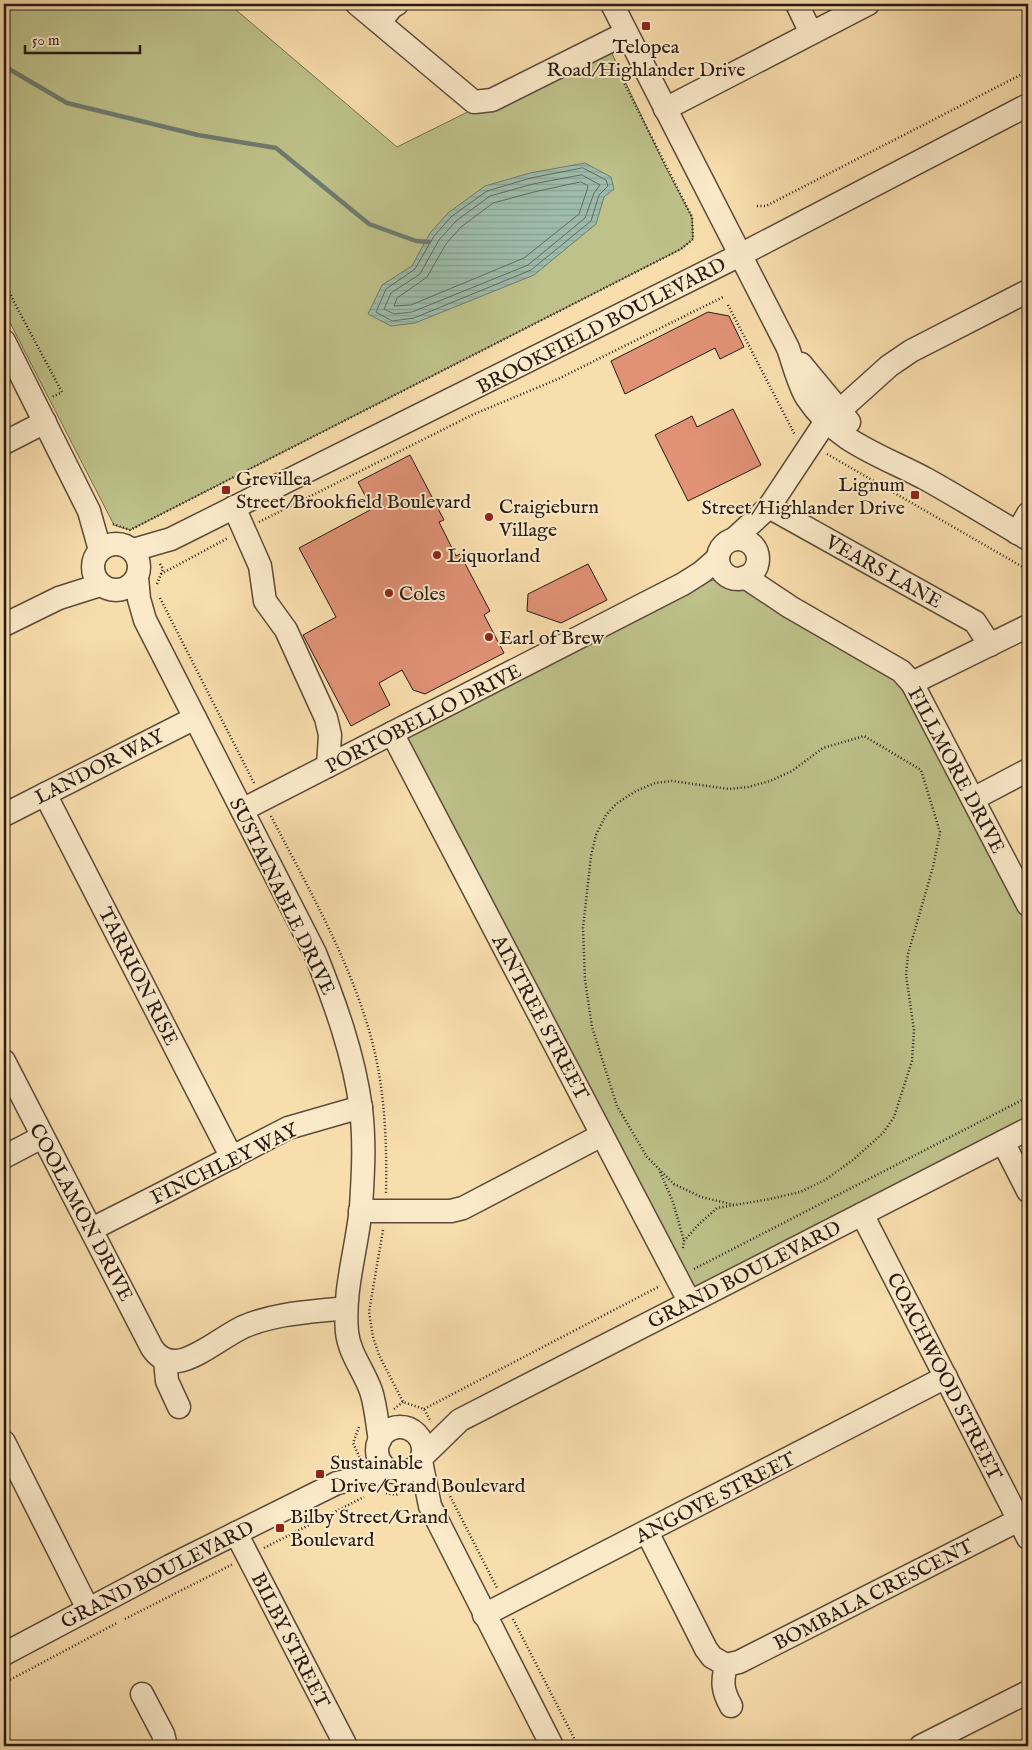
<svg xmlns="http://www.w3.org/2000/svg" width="1032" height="1750" font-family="'IM FELL English',serif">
<defs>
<pattern id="water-rules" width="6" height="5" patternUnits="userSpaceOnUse" patternTransform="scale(1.25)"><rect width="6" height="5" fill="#9ebcab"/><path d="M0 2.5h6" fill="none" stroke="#88a192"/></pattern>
</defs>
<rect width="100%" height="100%" fill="#f9dead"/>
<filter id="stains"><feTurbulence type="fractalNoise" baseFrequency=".004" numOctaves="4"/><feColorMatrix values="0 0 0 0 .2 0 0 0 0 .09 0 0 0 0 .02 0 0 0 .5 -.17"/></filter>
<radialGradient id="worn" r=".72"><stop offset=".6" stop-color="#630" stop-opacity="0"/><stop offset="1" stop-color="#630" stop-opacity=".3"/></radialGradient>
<g fill="#bec18a" stroke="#736e4f">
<polygon points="4,4 229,4 397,147 607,43 665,166 692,217 693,239 681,249 130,530 114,525 4,311"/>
<polygon points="732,578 739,578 901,671 1028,905 1028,1129 689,1301 392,733 683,584"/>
</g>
<polygon fill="url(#water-rules)" stroke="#6f7b6f" points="585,163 611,177 614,189 604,197 596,224 534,275 415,323 391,326 368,314 382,285 412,266 430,233 448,213 485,186 530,173"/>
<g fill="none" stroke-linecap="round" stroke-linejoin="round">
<g stroke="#636b60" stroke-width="1">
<polygon points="583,168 606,180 608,186 599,195 591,221 531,270 414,318 392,321 376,312 386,289 415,269 434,236 452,216 487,191 531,178"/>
<polygon points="582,175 600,185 594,193 585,218 528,265 412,312 394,314 384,309 391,293 420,274 439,240 456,221 490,196 533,184"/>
<polygon points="581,182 587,185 588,187 579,214 524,258 411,305 394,306 397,298 427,277 446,244 461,227 493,203 534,192"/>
</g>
<polyline stroke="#6f7b6f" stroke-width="4.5" points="4,66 67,103 198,135 276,148 369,224 416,241 429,242"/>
</g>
<g fill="#e09176" stroke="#281a14">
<polygon points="708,312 729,316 744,347 720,359 715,348 625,394 611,361"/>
<polygon points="733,409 761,465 688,501 655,435 692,416 697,427"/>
<polygon points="410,455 444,520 439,522 456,556 460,554 490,611 484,615 504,653 425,694 413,690 402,670 379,683 390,705 351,726 303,635 336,617 299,548 372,509 358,482"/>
<polygon points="588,564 607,600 561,623 527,611 528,594"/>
</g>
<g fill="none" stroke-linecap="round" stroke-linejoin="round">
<g stroke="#5c4b3a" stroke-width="25">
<g id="minor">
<polyline points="357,4 474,102 492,100 626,33"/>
<path d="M612 4 788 348C793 362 799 386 807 398 837 443 881 455 926 479 960 498 994 519 1028 539"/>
<polyline points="797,4 811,33"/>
<polyline points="380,22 392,7 397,4"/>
<polyline points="665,109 868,4"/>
<polyline points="4,341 89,511 100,550"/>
<polyline points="801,364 849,422"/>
<polyline points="839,411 889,366 911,351 1028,291"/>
<polyline points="4,443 45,422"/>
<polyline points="234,507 260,566 265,601 286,630 326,718 330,735 328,766"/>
<polyline points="769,507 975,622 990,645"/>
<polyline points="1017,533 1028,514"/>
<polyline points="734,539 769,507 826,421"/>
<circle cx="738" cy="559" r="20"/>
<circle cx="116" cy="567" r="23"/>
<polyline points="133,550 171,539 740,255 1028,105"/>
<polyline points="745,577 790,607 901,671 912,683 1028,905"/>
<path d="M137 578 139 599 145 620 315 953C335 1003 354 1055 361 1109 365 1142 363 1175 361 1207 357 1249 343 1290 347 1332 349 1353 364 1371 371 1391 376 1406 377 1424 380 1440"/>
<polyline points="4,625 59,598 100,585"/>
<polyline points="912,683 1028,626"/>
<polyline points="392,733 689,1301"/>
<polyline points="45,794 232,1158"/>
<polyline points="973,799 1028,770"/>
<polyline points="242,810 683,584 702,572 718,558"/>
<polyline points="4,815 195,718"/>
<path d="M4 1061 152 1348C158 1357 166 1362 178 1361 198 1358 224 1336 243 1327 275 1313 311 1312 346 1308"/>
<polyline points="1003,1142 1028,1191"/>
<polyline points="4,1157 42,1137"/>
<polyline points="360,1211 451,1211 463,1208 602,1135"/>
<polyline points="862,1214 1028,1538"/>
<polyline points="92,1229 165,1192 288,1128 361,1107"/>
<polyline points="165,1360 167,1381 179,1407"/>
<circle cx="400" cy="1450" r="23"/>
<polyline points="4,1442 88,1609"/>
<polyline points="423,1456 460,1420 1028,1129"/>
<polyline points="421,1461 430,1506 552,1746"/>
<polyline points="647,1532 706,1649 712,1657 726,1665 739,1662 1019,1520"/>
<polyline points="236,1533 346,1746"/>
<polyline points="484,1615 946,1377"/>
<polyline points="4,1654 170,1566 337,1483 391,1471"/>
<path d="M726 1665C722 1682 722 1690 731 1706"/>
<polyline points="142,1694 163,1734 166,1746"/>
<polyline points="921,1746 1028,1692"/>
</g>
</g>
<g stroke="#281a14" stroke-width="2.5" stroke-dasharray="1 2.5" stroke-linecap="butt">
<path d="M4 206C8 214 5 224 4 233"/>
<polyline points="757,206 766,206 1028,71"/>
<polyline points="4,279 14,302 62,392 52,397"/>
<polyline points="728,305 795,435"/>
<polyline points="827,454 1028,570"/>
<polyline points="259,522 472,415 558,379 723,297"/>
<polyline points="113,524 130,530 681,249 693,239 692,217 613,61"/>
<polyline points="161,574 228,538"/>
<polyline points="157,584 163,569 159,562"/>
<polyline points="160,598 254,783"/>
<path d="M271 816C309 890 351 962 372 1041 385 1091 387 1142 386 1193"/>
<polyline points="660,1172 673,1202 684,1241"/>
<polyline points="383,1230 369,1312 373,1337 379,1355 403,1402 424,1409 431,1422"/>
<polyline points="683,1248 684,1241 697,1226 717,1208 770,1199 800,1192 825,1180 853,1160 883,1133 894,1117 912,1061 914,1030 906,975 908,954 933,867 940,832 921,770 864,736 823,748 792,771 770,781 748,787 729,789 672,781 655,783 636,791 616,804 606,815 596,835 591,856 583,928 585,980 592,1027 617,1106 647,1157 674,1184 701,1197 735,1205"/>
<polyline points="694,1269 1028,1097"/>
<polyline points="394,1409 403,1402"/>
<polyline points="424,1409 660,1286"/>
<polyline points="359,1427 353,1443 360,1458"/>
<polyline points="447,1490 497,1588"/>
<polyline points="386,1493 396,1495 409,1489"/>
<polyline points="264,1548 364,1497"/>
<polyline points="125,1619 233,1564"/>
<polyline points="513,1619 578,1746"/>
<polyline points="4,1683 117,1623"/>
</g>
<use href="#minor" stroke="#fbeaca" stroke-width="22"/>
</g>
<g fill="#8f2418" stroke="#fbeaca" stroke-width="2">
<rect x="641" y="21" width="10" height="10" rx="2.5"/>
<rect x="221" y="485" width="10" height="10" rx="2.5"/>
<rect x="910" y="490" width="10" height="10" rx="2.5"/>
<circle cx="489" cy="517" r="5"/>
<circle cx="437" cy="555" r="5"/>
<circle cx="389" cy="593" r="5"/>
<circle cx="489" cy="637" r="5"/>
<rect x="315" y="1469" width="10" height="10" rx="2.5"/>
<rect x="275" y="1523" width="10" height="10" rx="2.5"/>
</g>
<g text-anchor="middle" stroke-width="4" stroke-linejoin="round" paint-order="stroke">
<g font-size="20" fill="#281a14" stroke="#fbeaca" text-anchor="start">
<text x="646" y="53" text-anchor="middle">Telopea<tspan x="646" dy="23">Road/Highlander Drive</tspan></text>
<text x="236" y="485">Grevillea<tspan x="236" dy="23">Street/Brookfield Boulevard</tspan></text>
<text x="905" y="491" text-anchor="end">Lignum<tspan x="905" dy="23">Street/Highlander Drive</tspan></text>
<text x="499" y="513">Craigieburn<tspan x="499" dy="23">Village</tspan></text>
<text x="447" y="562">Liquorland</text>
<text x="399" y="600">Coles</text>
<text x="499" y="644">Earl of Brew</text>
<text x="330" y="1469">Sustainable<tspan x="330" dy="23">Drive/Grand Boulevard</tspan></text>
<text x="290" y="1523">Bilby Street/Grand<tspan x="290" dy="23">Boulevard</tspan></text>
</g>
<g font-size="20" fill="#281a14" stroke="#fbeaca">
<text transform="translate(601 325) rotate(-27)" y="7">BROOKFIELD BOULEVARD</text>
<text transform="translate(884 571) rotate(29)" y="7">VEARS LANE</text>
<text transform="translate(423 718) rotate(-27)" y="7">PORTOBELLO DRIVE</text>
<text transform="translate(99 766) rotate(-27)" y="7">LANDOR WAY</text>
<text transform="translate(957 770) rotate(62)" y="7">FILLMORE DRIVE</text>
<text transform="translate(283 896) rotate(64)" y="7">SUSTAINABLE DRIVE</text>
<text transform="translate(139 976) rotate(63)" y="7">TARRION RISE</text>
<text transform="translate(541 1017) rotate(62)" y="7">AINTREE STREET</text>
<text transform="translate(224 1163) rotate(-26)" y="7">FINCHLEY WAY</text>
<text transform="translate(82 1212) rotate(62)" y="7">COOLAMON DRIVE</text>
<text transform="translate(744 1274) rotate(-27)" y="7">GRAND BOULEVARD</text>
<text transform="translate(945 1376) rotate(63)" y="7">COACHWOOD STREET</text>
<text transform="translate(715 1497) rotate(-27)" y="7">ANGOVE STREET</text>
<text transform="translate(157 1574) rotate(-27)" y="7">GRAND BOULEVARD</text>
<text transform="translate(873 1594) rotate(-27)" y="7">BOMBALA CRESCENT</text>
<text transform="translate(291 1640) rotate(63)" y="7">BILBY STREET</text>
</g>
</g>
<rect width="1032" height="1750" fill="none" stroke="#f9dead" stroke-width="20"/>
<rect x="5" y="5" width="1022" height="1740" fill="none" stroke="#281a14" stroke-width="2.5"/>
<rect x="10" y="10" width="1012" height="1730" fill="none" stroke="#281a14"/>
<path d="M25 45v8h115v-8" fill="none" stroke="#281a14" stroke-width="2.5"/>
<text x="32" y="45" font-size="15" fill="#281a14" stroke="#fbeaca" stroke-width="4" paint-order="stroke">50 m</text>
<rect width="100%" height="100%" filter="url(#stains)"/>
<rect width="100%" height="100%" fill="url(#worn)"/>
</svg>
